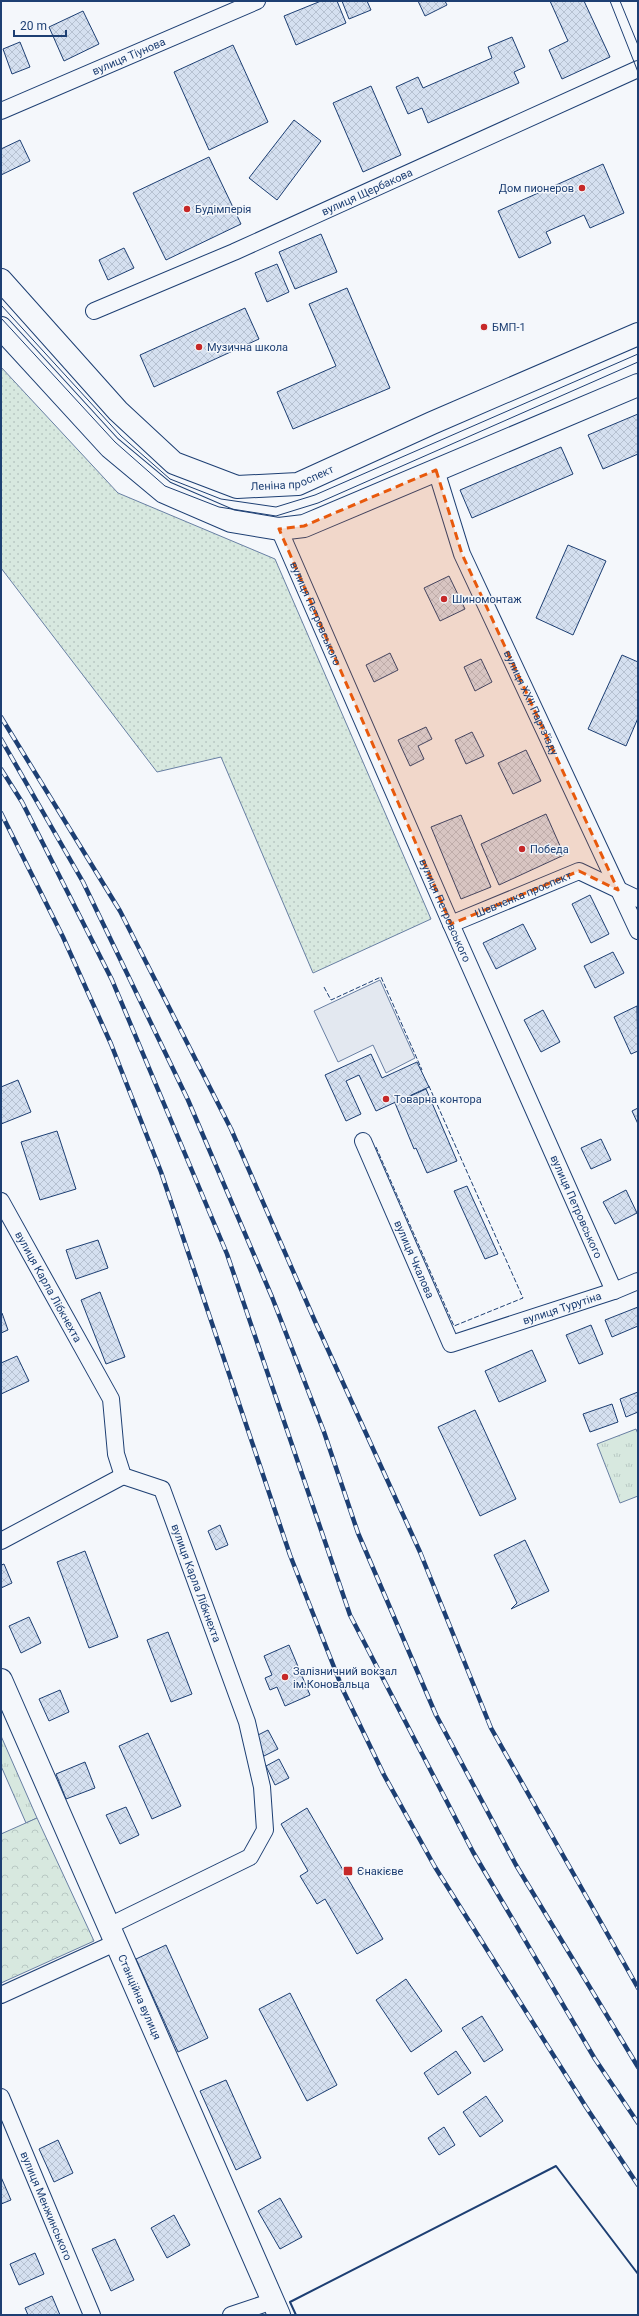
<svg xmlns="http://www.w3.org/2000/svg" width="639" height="2316" font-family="Roboto,sans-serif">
<defs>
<pattern id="grass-tufts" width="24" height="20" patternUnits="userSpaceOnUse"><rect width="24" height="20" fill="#d7e8df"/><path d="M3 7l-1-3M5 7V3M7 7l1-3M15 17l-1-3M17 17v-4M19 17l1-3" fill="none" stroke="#b8c8c3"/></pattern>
<pattern id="forest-crowns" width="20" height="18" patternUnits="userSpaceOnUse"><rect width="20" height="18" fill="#d7e8df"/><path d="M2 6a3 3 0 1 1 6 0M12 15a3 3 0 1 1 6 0" fill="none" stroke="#b8c8c3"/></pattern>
<pattern id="garden-dots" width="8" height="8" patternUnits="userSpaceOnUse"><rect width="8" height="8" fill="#d7e8df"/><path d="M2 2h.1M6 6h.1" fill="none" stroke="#b8c8c3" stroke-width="1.8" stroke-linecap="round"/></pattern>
<pattern id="building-cross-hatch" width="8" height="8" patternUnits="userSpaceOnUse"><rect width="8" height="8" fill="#d5e0f0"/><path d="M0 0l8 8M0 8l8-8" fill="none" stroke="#b6c1d1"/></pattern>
</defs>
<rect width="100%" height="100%" fill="#f4f7fb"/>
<g fill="url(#grass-tufts)" stroke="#687fa3">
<polygon points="636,1429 638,1434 638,1496 620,1503 597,1444"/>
<polygon points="1,1736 37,1818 26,1823 1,1766"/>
</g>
<polygon fill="url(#forest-crowns)" stroke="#687fa3" points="37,1818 94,1941 1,1983 1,1834"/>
<polygon fill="url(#garden-dots)" stroke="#687fa3" points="1,367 118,493 275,559 431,919 313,973 221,757 157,772 1,568"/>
<polygon fill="#e3e8f0" stroke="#687fa3" points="380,980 415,1058 386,1073 373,1045 338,1062 314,1011"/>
<g fill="url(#building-cross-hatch)" stroke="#1d3f73">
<polygon points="321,1 337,1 346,23 296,45 284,16"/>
<polygon points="342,1 367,1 371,10 349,19"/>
<polygon points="418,1 445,1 447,5 425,16"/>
<polygon points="550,1 584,1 610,57 562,79 549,50 568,41"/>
<polygon points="83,11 99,44 64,61 49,27"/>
<polygon points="512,37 525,67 514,72 519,83 428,123 422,108 408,114 396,87 418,77 423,88 492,58 488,47"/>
<polygon points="20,42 30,67 12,74 3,49"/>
<polygon points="233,45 268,122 209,150 174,72"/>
<polygon points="371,86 401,155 363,172 333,103"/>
<polygon points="294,120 321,141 277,200 249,178"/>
<polygon points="20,140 30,161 1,175 1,149"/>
<polygon points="209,157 241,224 166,260 133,193"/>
<polygon points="603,164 624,213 590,228 584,215 546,232 551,243 519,258 498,211"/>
<polygon points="321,234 337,272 295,289 279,252"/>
<polygon points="124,248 134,268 108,280 99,260"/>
<polygon points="277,264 289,292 267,302 255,273"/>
<polygon points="347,288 390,388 293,429 277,392 336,366 309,304"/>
<polygon points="245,308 259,339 154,387 140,355"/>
<polygon points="638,414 638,454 603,469 588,435"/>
<polygon points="561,447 573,474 472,518 460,490"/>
<polygon points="568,545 606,561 573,635 536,618"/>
<polygon points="449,576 465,609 440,621 424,588"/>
<polygon points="390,653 398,670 374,682 366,665"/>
<polygon points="622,655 638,662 638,718 626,746 588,729"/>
<polygon points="481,659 492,682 475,691 464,667"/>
<polygon points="426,727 432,739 418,746 424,759 410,766 398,740"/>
<polygon points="472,732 484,756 466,764 455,740"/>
<polygon points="526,750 541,781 513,794 498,763"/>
<polygon points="546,814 564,855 499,885 481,844"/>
<polygon points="461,815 491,887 461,899 431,827"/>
<polygon points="590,895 609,934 591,943 572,904"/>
<polygon points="523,924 536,949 496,969 483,943"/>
<polygon points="613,952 624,973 595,988 584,966"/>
<polygon points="637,1006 638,1051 631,1054 614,1017"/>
<polygon points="543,1010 560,1042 541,1052 524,1020"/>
<polygon points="371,1054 382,1078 417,1062 429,1087 376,1111 359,1075 346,1081 361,1114 346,1121 325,1075"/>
<polygon points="18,1080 31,1112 1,1124 1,1087"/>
<polygon points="426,1089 457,1161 427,1173 416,1148 414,1149 395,1103"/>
<polygon points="638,1108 638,1124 632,1111"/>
<polygon points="57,1131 76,1189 40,1200 21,1142"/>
<polygon points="601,1139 611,1160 591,1169 581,1148"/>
<polygon points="467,1186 498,1254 485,1259 454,1191"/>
<polygon points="626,1190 637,1213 615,1224 603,1202"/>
<polygon points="98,1240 108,1268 76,1279 66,1250"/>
<polygon points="100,1292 125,1357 106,1364 81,1300"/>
<polygon points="638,1307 638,1326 612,1337 605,1320"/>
<polygon points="2,1313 8,1330 1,1333 1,1314"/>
<polygon points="591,1325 603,1354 579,1364 566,1335"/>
<polygon points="532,1350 546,1381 499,1402 485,1371"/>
<polygon points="17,1356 29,1381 1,1394 1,1363"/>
<polygon points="638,1392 638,1412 626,1417 620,1399"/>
<polygon points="612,1404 618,1422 590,1432 583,1414"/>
<polygon points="475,1410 516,1499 480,1516 438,1427"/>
<polygon points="220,1525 228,1545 216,1550 208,1531"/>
<polygon points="525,1540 549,1591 511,1609 517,1603 494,1555"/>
<polygon points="85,1551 118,1637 89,1648 57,1562"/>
<polygon points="4,1564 12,1583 1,1588 1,1565"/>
<polygon points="29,1617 41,1643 21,1653 9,1626"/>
<polygon points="168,1632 192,1694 171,1702 147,1640"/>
<polygon points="289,1645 310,1695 285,1706 277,1687 270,1690 265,1678 272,1675 264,1656"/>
<polygon points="60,1690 69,1712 49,1721 39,1699"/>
<polygon points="268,1730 278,1749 264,1756 254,1737"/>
<polygon points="148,1733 181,1806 152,1819 119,1746"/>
<polygon points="279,1759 289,1778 275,1785 266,1766"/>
<polygon points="85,1762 95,1788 66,1799 56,1774"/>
<polygon points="126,1807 139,1835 120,1844 106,1815"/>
<polygon points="307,1808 383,1939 357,1954 325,1899 317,1904 300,1876 308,1871 281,1824"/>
<polygon points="166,1945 208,2038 178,2052 136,1959"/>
<polygon points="406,1979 442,2031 411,2052 376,2000"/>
<polygon points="290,1993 337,2085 307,2101 259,2009"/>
<polygon points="482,2016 503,2050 484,2062 462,2028"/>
<polygon points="456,2051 471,2073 438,2095 424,2073"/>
<polygon points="226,2080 261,2158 236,2170 200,2091"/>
<polygon points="486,2096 503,2121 480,2137 463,2112"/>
<polygon points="444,2127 455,2145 439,2155 428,2138"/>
<polygon points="58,2140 73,2173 54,2182 39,2149"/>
<polygon points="1,2177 11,2200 1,2204"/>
<polygon points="280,2198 302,2237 280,2249 258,2211"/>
<polygon points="174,2215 190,2245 167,2258 151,2228"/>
<polygon points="115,2239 134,2280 111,2291 92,2249"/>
<polygon points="35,2253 44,2274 19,2285 10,2264"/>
<polygon points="52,2296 60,2315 28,2315 25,2308"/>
</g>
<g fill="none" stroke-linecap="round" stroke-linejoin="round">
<g stroke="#1d3f73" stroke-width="18">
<g id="street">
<path id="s1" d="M1 111 257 1"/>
<path id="s2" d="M94 311 234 252 638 69"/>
<path id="s3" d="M436 470 462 554 638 931"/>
<path id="s4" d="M279 529 451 924 614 1291"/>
<path id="s5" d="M451 924 579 871 638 899"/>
<path id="s6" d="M363 1141 451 1344 614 1291 638 1281"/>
<path id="s7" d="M1 1201 111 1399 116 1454 123 1476 162 1489 247 1722 262 1787 265 1830 250 1857 109 1926"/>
<polyline points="1,1541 123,1476"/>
<polyline points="1,1995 115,1943"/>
<path id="s8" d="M1 2097 92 2315"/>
<polyline points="231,2315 273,2301"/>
</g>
</g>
<g stroke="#1d3f73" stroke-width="24">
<g id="secondary">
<path id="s9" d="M1 280 118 411 174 463 237 487 298 484 432 423 638 334"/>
<polyline points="1,328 110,447 164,492 231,521 279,529 304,526 638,385"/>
<path id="s10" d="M1 1680 279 2315"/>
</g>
</g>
<use href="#street" stroke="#f4f7fb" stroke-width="16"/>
<use href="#secondary" stroke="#f4f7fb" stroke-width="22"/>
<g stroke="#1d3f73" stroke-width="1">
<polyline points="610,1 638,72"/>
<polyline points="620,1 638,45"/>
<polyline points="1,305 121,436 170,479 221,499 276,507 315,495 638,354"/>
<polyline points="1,318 115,442 165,486 219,507 276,516 318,503 638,362"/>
</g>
<g stroke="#1d3f73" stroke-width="4.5">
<g id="rail">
<polyline points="1,717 120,911 231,1129 314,1319 420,1552 491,1728 638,1988"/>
<polyline points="1,739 83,882 188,1100 272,1297 324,1432 358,1533 436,1715 516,1865 638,2067"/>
<polyline points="1,769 22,802 112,980 227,1254 350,1615 473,1852 595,2059 638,2123"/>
<polyline points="1,813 63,937 111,1044 161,1172 290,1555 343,1690 384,1775 435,1867 586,2107 638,2185"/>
</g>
</g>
<use href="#rail" stroke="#f4f7fb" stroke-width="3" stroke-dasharray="9" stroke-linecap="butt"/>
<g stroke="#1d3f73" stroke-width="1" stroke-dasharray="5 2" stroke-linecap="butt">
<polyline points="324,987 331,1000 381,977 422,1070"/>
<polyline points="376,1147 454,1326 523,1298 428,1084"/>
</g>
<polyline stroke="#1d3f73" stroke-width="2" points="296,2315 290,2302 556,2166 638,2274"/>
</g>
<path fill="#e8590c" fill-opacity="0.2" stroke="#e8590c" stroke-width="3" stroke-dasharray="8 5" stroke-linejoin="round" d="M436 470 462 554 618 890 579 871 451 924 279 529 304 526Z"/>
<g fill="#c62828" stroke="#f4f7fb" stroke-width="1.5">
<circle cx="582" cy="188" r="4"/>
<circle cx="187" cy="209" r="4"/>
<circle cx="484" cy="327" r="4"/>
<circle cx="199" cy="347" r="4"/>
<circle cx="444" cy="599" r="4"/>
<circle cx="522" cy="849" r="4"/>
<circle cx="386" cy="1099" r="4"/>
<circle cx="285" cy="1677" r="4"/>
<rect x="343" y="1866" width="10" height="10" rx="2"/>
</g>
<g text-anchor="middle" stroke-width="3" stroke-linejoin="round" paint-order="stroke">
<g font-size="11" fill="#1d3f73" stroke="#f4f7fb">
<text dy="4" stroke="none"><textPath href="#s1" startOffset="139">вулиця Тіунова</textPath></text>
<text dy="4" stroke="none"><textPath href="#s2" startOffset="298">вулиця Щербакова</textPath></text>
<text dy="4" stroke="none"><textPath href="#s9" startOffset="376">Леніна проспект</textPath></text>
<text dy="4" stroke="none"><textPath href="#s4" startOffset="92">вулиця Петровського</textPath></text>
<text dy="4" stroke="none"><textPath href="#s3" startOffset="252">вулиця XXII Партз'їзду</textPath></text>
<text dy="4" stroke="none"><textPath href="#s5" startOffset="78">Шевченка проспект</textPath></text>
<text dy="4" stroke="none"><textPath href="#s4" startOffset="416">вулиця Петровського</textPath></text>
<text dy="4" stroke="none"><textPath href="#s4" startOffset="740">вулиця Петровського</textPath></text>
<text dy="4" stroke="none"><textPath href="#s6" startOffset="129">вулиця Чкалова</textPath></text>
<text dy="4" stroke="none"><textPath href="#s7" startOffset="98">вулиця Карла Лібкнехта</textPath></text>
<text dy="4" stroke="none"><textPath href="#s6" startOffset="338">вулиця Турутіна</textPath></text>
<text dy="4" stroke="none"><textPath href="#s7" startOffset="446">вулиця Карла Лібкнехта</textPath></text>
<text dy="4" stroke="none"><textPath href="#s10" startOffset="346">Станційна вулиця</textPath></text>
<text dy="4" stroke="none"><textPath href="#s8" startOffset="118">вулиця Менжинського</textPath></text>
</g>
<g font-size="11" fill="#1d3f73" stroke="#f4f7fb" text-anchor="start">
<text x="574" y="192" text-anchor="end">Дом пионеров</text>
<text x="195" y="213">Будімперія</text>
<text x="492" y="331">БМП-1</text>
<text x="207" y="351">Музична школа</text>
<text x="452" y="603">Шиномонтаж</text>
<text x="530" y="853">Победа</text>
<text x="394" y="1103">Товарна контора</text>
<text x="293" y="1675">Залізничний вокзал<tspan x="293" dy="13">ім.Коновальца</tspan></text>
<text x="357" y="1875">Єнакієве</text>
</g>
</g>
<rect width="639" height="2316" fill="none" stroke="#1d3f73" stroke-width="4"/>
<path d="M14 30v6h52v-6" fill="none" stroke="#1d3f73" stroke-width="2"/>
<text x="20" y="30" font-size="12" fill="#1d3f73" stroke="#f4f7fb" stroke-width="3" paint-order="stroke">20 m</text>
</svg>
